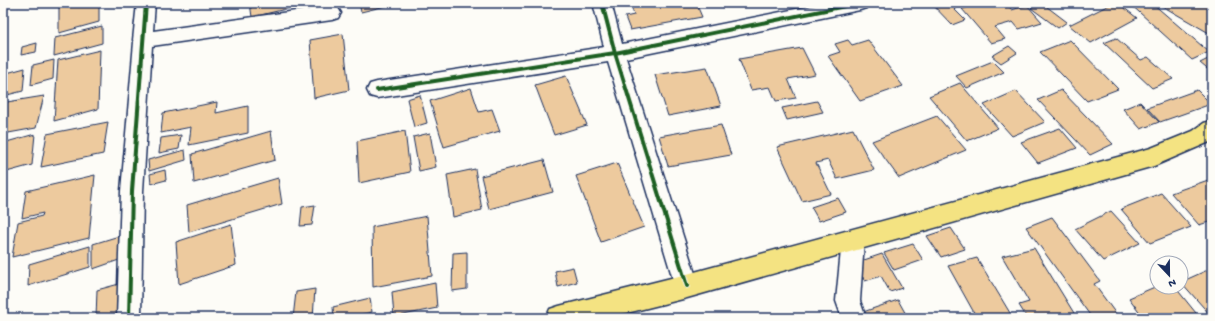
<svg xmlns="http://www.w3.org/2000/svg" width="1215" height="321" font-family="'Gochi Hand',sans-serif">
<rect width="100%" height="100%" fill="#fdfcf7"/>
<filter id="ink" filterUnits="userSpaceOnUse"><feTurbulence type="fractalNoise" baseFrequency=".025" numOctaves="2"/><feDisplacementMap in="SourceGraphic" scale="8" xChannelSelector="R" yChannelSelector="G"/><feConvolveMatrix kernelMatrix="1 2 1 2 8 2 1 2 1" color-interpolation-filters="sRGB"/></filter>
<g filter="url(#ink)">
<g fill="#edca9e" stroke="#1b2f5e">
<polygon points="59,3 99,3 99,22 59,33"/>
<polygon points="250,3 289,3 290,8 252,17"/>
<polygon points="359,3 398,3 361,12"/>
<polygon points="630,3 696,3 702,17 630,30 625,17 634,15"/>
<polygon points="931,3 969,3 954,9 965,20 952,25"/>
<polygon points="983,3 1006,3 1012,10 1027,5 1042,22 1019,29 1013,22 995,27 1005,39 991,43 962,9"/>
<polygon points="1039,3 1042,3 1067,22 1058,28 1031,8"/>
<polygon points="1113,3 1118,3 1137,18 1091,43 1069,25"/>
<polygon points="1129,3 1152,3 1209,52 1192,60"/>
<polygon points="1157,3 1207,3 1212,6 1212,30 1209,33"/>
<polygon points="102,26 102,43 54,56 55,38"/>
<polygon points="343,34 349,90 314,98 310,40"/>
<polygon points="1116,38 1141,60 1148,57 1173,79 1152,88 1104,43"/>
<polygon points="848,40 852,45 868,40 903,86 860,101 828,56 840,52 835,44"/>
<polygon points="1070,40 1118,89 1087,101 1040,52"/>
<polygon points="37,43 36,52 21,55 22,47"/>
<polygon points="1009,46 1017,53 1001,63 992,56"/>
<polygon points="802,48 815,74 788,79 796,98 776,101 770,87 751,90 739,59"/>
<polygon points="100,50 98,109 54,121 58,60"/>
<polygon points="1212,57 1212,73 1200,63"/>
<polygon points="54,60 53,79 31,85 33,65"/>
<polygon points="993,61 1004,72 967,88 956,76"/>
<polygon points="707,67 721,106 668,116 655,75"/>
<polygon points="25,68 23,91 3,96 3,74"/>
<polygon points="566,76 587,125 554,135 535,85"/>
<polygon points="960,83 998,128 967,141 929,96"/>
<polygon points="471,88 479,112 492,109 500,131 444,147 430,101"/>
<polygon points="1061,90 1113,144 1090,155 1038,100"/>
<polygon points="1197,90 1211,104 1160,122 1147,108"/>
<polygon points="1016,91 1045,122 1012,136 984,105"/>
<polygon points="420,95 427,123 414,127 407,99"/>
<polygon points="44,96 36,128 3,134 3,118 7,102"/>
<polygon points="817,101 823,112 787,120 782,108"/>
<polygon points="217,102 216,113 248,106 248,133 189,145 191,127 161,133 163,113"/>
<polygon points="1140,102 1159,122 1141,129 1123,109"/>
<polygon points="937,116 966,150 899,178 872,141"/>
<polygon points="108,122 103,154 41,167 47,134"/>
<polygon points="721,125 731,155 668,166 659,136"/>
<polygon points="1060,128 1077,148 1038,163 1021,142"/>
<polygon points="853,129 874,170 837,179 828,160 816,163 831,194 802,201 777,147"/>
<polygon points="271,131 275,160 194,183 192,154"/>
<polygon points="405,131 410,172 359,183 357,141"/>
<polygon points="430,133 436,167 419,171 413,137"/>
<polygon points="35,134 32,165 3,173 3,143"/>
<polygon points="181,135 179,149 159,153 161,138"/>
<polygon points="185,150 186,160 149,171 148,160"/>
<polygon points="544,160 553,192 489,209 481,176"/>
<polygon points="617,163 644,227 601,242 576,176"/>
<polygon points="475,169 482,210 453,217 447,175"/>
<polygon points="165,170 166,180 151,184 150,174"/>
<polygon points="95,175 89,238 12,257 18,222 42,216 43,213 22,218 26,191"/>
<polygon points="278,178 282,204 189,232 187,205"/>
<polygon points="1211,179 1212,180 1212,221 1199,225 1171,193"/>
<polygon points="1161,193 1191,227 1150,243 1121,209"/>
<polygon points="838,198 846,212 819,221 811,207"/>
<polygon points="315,205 312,225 300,226 302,207"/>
<polygon points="1111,211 1140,243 1103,261 1075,229"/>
<polygon points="427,216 432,276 373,287 372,227"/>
<polygon points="1052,217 1100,281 1094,284 1119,318 1092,318 1026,227"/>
<polygon points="231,224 236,265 179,284 176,242"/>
<polygon points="951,228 965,249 941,257 927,236"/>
<polygon points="119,236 119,260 93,269 93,244"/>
<polygon points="913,244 923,260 894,270 884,253"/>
<polygon points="90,246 90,267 28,286 29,264"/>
<polygon points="1034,248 1077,318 1027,318 1019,305 1029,302 1002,256"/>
<polygon points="467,252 467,289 452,291 453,253"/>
<polygon points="882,254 902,288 890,292 881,276 865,281 855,263"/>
<polygon points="977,258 1013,318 977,318 948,266"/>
<polygon points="573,267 577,282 558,287 555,271"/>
<polygon points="1212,268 1212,317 1181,282"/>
<polygon points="435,283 437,308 394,317 392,292"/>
<polygon points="119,284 118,314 103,318 96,318 97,290"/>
<polygon points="1157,286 1175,287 1200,318 1144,318 1129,298"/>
<polygon points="315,289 313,318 293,318 296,292"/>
<polygon points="370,298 372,312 347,318 334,318 333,307"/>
<polygon points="898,300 908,318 866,318 863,312"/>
</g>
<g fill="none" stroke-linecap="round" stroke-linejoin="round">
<g stroke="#1b2f5e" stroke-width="3">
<g id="minor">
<polygon points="137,3 155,3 153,31 332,6 338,8 341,13 338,18 332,20 152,46 143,191 141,318 117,318 121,191 134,42 133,40"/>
<polygon points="593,3 611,3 622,44 826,3 869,3 866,8 860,10 626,58 699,286 695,294 687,297 679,294 675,286 608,62 377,98 370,96 367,90 370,84 377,82 604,47"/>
<polygon points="853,230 861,233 864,240 860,301 866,318 842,318 836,301 842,240 845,233"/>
</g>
</g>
<g stroke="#1b2f5e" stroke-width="3">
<polygon id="major" points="1212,120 1212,141 1154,166 687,298 607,318 546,318 550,309 559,306 687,274 1151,148 1193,131 1204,123"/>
</g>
<use href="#minor" fill="#fdfcf7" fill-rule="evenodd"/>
<use href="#major" fill="#f4e382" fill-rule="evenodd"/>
<g stroke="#fdfcf7" stroke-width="6">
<g id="cycleway">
<polyline points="602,3 615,53 687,286"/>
<polyline points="377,90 615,53 860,3"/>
<polyline points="129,318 132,191 146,3"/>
</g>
</g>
<use href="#cycleway" stroke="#1b5e20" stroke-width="4"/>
</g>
</g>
<rect width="1215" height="321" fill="none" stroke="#fdfcf7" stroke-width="16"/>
<rect x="8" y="8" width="1199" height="305" fill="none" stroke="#1b2f5e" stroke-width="1.5" filter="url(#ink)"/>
<g transform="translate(1169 275) rotate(158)"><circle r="19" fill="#fdfcf7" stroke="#a3aaba"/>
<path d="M0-3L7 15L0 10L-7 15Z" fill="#1b2f5e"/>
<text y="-6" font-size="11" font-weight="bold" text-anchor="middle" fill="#1b2f5e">N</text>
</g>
</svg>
